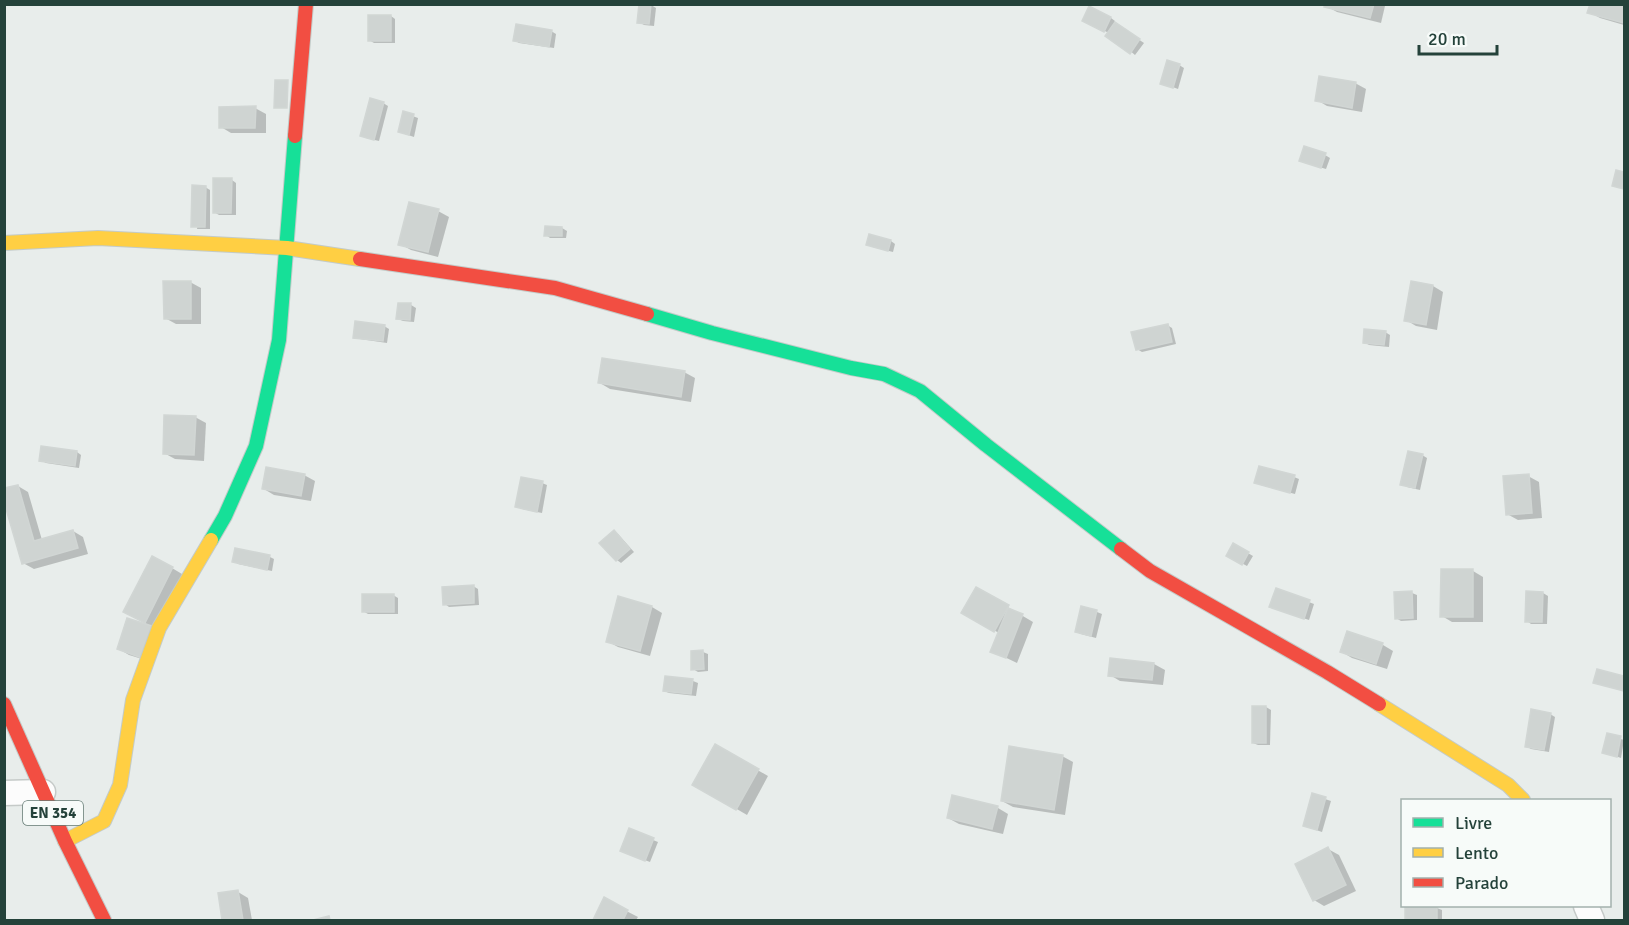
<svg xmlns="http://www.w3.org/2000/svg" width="1629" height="925" font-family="Signika,sans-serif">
<rect width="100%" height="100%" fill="#e8edeb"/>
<g fill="#0003">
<polygon points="641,4 651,5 656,8 654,26 644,25 639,22"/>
<polygon points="1327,4 1382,4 1385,6 1381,23 1337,12 1326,6"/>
<polygon points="1591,4 1624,4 1624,25 1600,18 1589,12"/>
<polygon points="391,16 395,19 395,43 374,43 369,40"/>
<polygon points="1111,18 1115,21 1114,23 1144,43 1135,55 1109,33 1088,23"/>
<polygon points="551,31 556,34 554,48 519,43 514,40"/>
<polygon points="1179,65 1184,68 1178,89 1162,83"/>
<polygon points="1355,83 1366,89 1362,112 1327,106 1317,100"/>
<polygon points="383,103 388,106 379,141 366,138 362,136"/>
<polygon points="255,108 266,114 266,133 231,133 221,127"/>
<polygon points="404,113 418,118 414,137 399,132"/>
<polygon points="1325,155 1330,158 1326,169 1306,163"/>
<polygon points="232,180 236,183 236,215 219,215 214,212"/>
<polygon points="205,187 210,190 210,229 197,229"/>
<polygon points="438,211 449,217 438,257 411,250 400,244"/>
<polygon points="546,227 562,228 567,231 566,238 550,238 546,235"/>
<polygon points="891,241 895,244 893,252 873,247 868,245"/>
<polygon points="190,282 201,288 201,324 176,324 165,318"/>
<polygon points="1433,286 1443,292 1437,330 1416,326 1406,320"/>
<polygon points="411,305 416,308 414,322 403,321 398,319"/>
<polygon points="1167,325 1172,328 1176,344 1142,352 1137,349"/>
<polygon points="384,326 389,329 387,343 360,339 355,337"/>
<polygon points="1385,332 1390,335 1389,347 1369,345 1364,342"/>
<polygon points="684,372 695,378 691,402 610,389 600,383"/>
<polygon points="195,417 206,423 204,461 175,459 164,453"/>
<polygon points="77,452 81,455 79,468 46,463 41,460"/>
<polygon points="1422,455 1427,458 1420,490 1407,487 1402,484"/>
<polygon points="304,475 315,481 311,501 274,495 264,489"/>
<polygon points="1528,476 1539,482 1542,518 1518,520 1507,514"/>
<polygon points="1294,477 1299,479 1295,494 1261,485 1256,482"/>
<polygon points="542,483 547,485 542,513 522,509 517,507"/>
<polygon points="18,486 28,492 42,540 73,531 83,537 88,554 34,569 23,563"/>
<polygon points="614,532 618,534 634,552 621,563 617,560"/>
<polygon points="1234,545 1253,556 1247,566 1228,556"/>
<polygon points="270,557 274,559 272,571 238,564 234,561"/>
<polygon points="172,568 182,574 152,662 129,655 119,649 154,629 136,617"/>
<polygon points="1473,571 1483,577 1483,622 1452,622 1442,616"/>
<polygon points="473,586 478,589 479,605 449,607 445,604"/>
<polygon points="977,589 1033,622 1017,663 992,651 999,633 963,613"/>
<polygon points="1277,590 1314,604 1309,620 1276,609"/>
<polygon points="1412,593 1417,595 1417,620 1401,621 1396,618"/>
<polygon points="1543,593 1548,596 1547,624 1531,624 1527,621"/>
<polygon points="393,595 398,598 398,614 368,614 363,611"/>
<polygon points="620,598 652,607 662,613 650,656 618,647 607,641"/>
<polygon points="1082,608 1097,612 1102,614 1096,638 1081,634 1076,632"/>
<polygon points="1348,633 1383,645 1393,651 1387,669 1352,658 1342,652"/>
<polygon points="703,652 708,654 708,671 698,672 693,669"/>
<polygon points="1111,660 1154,664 1165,670 1163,685 1120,681 1110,675"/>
<polygon points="666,678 693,681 698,683 696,696 669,693 664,691"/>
<polygon points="1266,707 1271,710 1270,745 1258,745 1253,743"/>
<polygon points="1550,714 1555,717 1549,752 1531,749 1526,746"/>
<polygon points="1608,735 1624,740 1621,758 1604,752"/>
<polygon points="715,746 768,776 747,815 694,784"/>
<polygon points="1062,756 1073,762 1065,815 1013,807 1002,801"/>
<polygon points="1313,795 1331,801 1322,832 1310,828"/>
<polygon points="953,797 998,808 1008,814 1003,834 959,824 948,818"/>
<polygon points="653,840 658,842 650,862 626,853"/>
<polygon points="1328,849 1339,855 1356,891 1324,906 1314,900"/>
<polygon points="238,892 248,898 252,920 224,920 220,894"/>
<polygon points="605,900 638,917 636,920 594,920"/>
<polygon points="1407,908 1437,908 1442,910 1442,920 1407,920"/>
</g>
<g fill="#cfd4d2" stroke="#d1d6d4" stroke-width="1.5">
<polygon points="639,4 651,4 649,24 637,23"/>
<polygon points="1325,4 1374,4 1370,18 1324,7"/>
<polygon points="1590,4 1624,4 1624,23 1587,13"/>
<polygon points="1089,6 1111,17 1104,32 1082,21"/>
<rect x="368" y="15" width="23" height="26"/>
<polygon points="1115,22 1140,39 1130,54 1105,36"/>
<polygon points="516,24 552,30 549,47 513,41"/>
<polygon points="1167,60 1180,64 1173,88 1160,84"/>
<polygon points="1319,76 1356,82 1352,108 1315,101"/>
<polygon points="275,80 288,80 287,108 274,108"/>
<polygon points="370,98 384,102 374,140 360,136"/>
<polygon points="256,106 255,128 219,128 219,107"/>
<polygon points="403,111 414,114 409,135 398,132"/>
<polygon points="1304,146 1326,153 1321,168 1299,161"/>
<polygon points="1616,170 1624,172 1624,189 1612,186"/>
<polygon points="213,178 232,178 231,213 213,213"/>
<polygon points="192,185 206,186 205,227 191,227"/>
<polygon points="409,202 439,209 428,252 398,245"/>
<polygon points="545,226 562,227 562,236 544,236"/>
<polygon points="869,234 891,240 888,251 866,245"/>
<polygon points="163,281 191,281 191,319 164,319"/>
<polygon points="1411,281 1433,285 1426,325 1404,321"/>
<polygon points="398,303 411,303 410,320 396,319"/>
<polygon points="355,321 385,325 383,341 353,338"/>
<polygon points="1168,324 1172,342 1136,350 1131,332"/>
<polygon points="1364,329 1386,331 1384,345 1363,343"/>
<polygon points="602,358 685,371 681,397 598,383"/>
<polygon points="164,415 196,416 194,455 163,454"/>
<polygon points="41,446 77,451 75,466 39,461"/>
<polygon points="1408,451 1423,454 1415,488 1400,485"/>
<polygon points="1259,466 1295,475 1290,493 1254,483"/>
<polygon points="266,467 305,474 301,496 262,489"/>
<polygon points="1529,474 1532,513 1506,515 1503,476"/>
<polygon points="521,477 543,481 537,512 515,507"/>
<polygon points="18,485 34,541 73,530 78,548 22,564 4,502 4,488"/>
<polygon points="614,530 630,549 616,561 599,543"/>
<polygon points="1233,543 1249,552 1242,565 1226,556"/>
<polygon points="235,548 270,555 267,570 232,562"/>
<polygon points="152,556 173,567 145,623 123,612"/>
<polygon points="1441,569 1473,569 1473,617 1440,617"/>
<polygon points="474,585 474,603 443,605 442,587"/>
<polygon points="976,587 1009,605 994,632 961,613"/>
<polygon points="1276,588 1310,600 1304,619 1269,607"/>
<polygon points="1412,591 1413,618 1395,619 1394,592"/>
<polygon points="1526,591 1543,592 1542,622 1525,622"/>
<rect x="362" y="594" width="32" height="18"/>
<polygon points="618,596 652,606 640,651 606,642"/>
<polygon points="1081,606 1097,610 1091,636 1075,632"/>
<polygon points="1008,608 1023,614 1006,658 990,652"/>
<polygon points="127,618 152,626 142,658 117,649"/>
<polygon points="1347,631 1383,643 1376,664 1340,652"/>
<polygon points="703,650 704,669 691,670 691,651"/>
<polygon points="1110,658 1154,663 1152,680 1108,676"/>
<polygon points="1597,669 1624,676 1624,691 1593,683"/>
<polygon points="665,676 693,679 691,694 663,691"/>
<rect x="1252" y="706" width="14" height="37"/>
<polygon points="1531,709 1551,713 1544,750 1525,747"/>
<polygon points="1607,733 1621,736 1617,757 1602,753"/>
<polygon points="715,744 759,769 736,810 692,785"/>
<polygon points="1009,746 1063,755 1054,810 1001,801"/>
<polygon points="1312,793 1326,797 1317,830 1303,826"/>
<polygon points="952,795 998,806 992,829 947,818"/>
<polygon points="629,828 654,838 645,861 620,851"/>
<polygon points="1328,847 1346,885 1313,901 1295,864"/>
<polygon points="238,890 243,920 222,920 218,893"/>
<polygon points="604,897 628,910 623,920 593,920"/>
<polygon points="1437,906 1437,920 1405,920 1405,907"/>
<polygon points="329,916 330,920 313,920"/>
</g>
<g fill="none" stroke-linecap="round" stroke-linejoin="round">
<g stroke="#c5cac8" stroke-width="27">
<g id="street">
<polyline points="4,793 43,792"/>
<polyline points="1586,906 1592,920"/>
</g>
</g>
<g stroke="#c3cbc8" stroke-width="16">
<g id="fast">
<polyline points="647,314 712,333 851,368 884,374 920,391 986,445 1121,549"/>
<polyline points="211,540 225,516 256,446 279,340 295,136"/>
</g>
</g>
<g stroke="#c3cbc8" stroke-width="16">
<g id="slow">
<polyline points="4,243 98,238 287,248 360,259"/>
<polyline points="1379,704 1508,785 1523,800"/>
<polyline points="65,841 104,821 120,785 133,700 159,628 211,540"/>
</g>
</g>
<g stroke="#c3cbc8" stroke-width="16">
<g id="jam">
<polyline points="295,136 306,4"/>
<polyline points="360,259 555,288 647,314"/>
<polyline points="1121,549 1150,571 1327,672 1379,704"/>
<polyline points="4,704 65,841 104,920"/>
</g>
</g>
<use href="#street" stroke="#fcfcfc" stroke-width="24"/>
<use href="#fast" stroke="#16e098" stroke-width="14"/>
<use href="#slow" stroke="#ffcf43" stroke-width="14"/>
<use href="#jam" stroke="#f24e42" stroke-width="14"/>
</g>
<g text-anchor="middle" stroke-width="6" stroke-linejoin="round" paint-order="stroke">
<rect fill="#f7fbf9" stroke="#637a73" stroke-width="1.5" x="23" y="801" width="60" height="24" rx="4.5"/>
<g font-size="15" font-weight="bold" fill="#24423a">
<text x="53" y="818">EN 354</text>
</g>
</g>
<rect width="1629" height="925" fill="none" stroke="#24423a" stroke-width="12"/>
<rect x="1401" y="799" width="210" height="108" fill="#f7fbf9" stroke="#a3b1ad" stroke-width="1.5"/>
<rect x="1413" y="818" width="30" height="9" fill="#16e098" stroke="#a3b1ad" stroke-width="1.5"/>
<text x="1455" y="829" font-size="18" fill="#24423a">Livre</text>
<rect x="1413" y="848" width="30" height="9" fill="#ffcf43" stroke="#a3b1ad" stroke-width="1.5"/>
<text x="1455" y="859" font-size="18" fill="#24423a">Lento</text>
<rect x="1413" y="878" width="30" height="9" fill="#f24e42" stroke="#a3b1ad" stroke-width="1.5"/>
<text x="1455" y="889" font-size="18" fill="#24423a">Parado</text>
<path d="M1419 45v9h78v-9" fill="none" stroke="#24423a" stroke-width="3"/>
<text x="1428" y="45" font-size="18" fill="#24423a" stroke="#f7fbf9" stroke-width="4.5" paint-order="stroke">20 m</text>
</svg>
